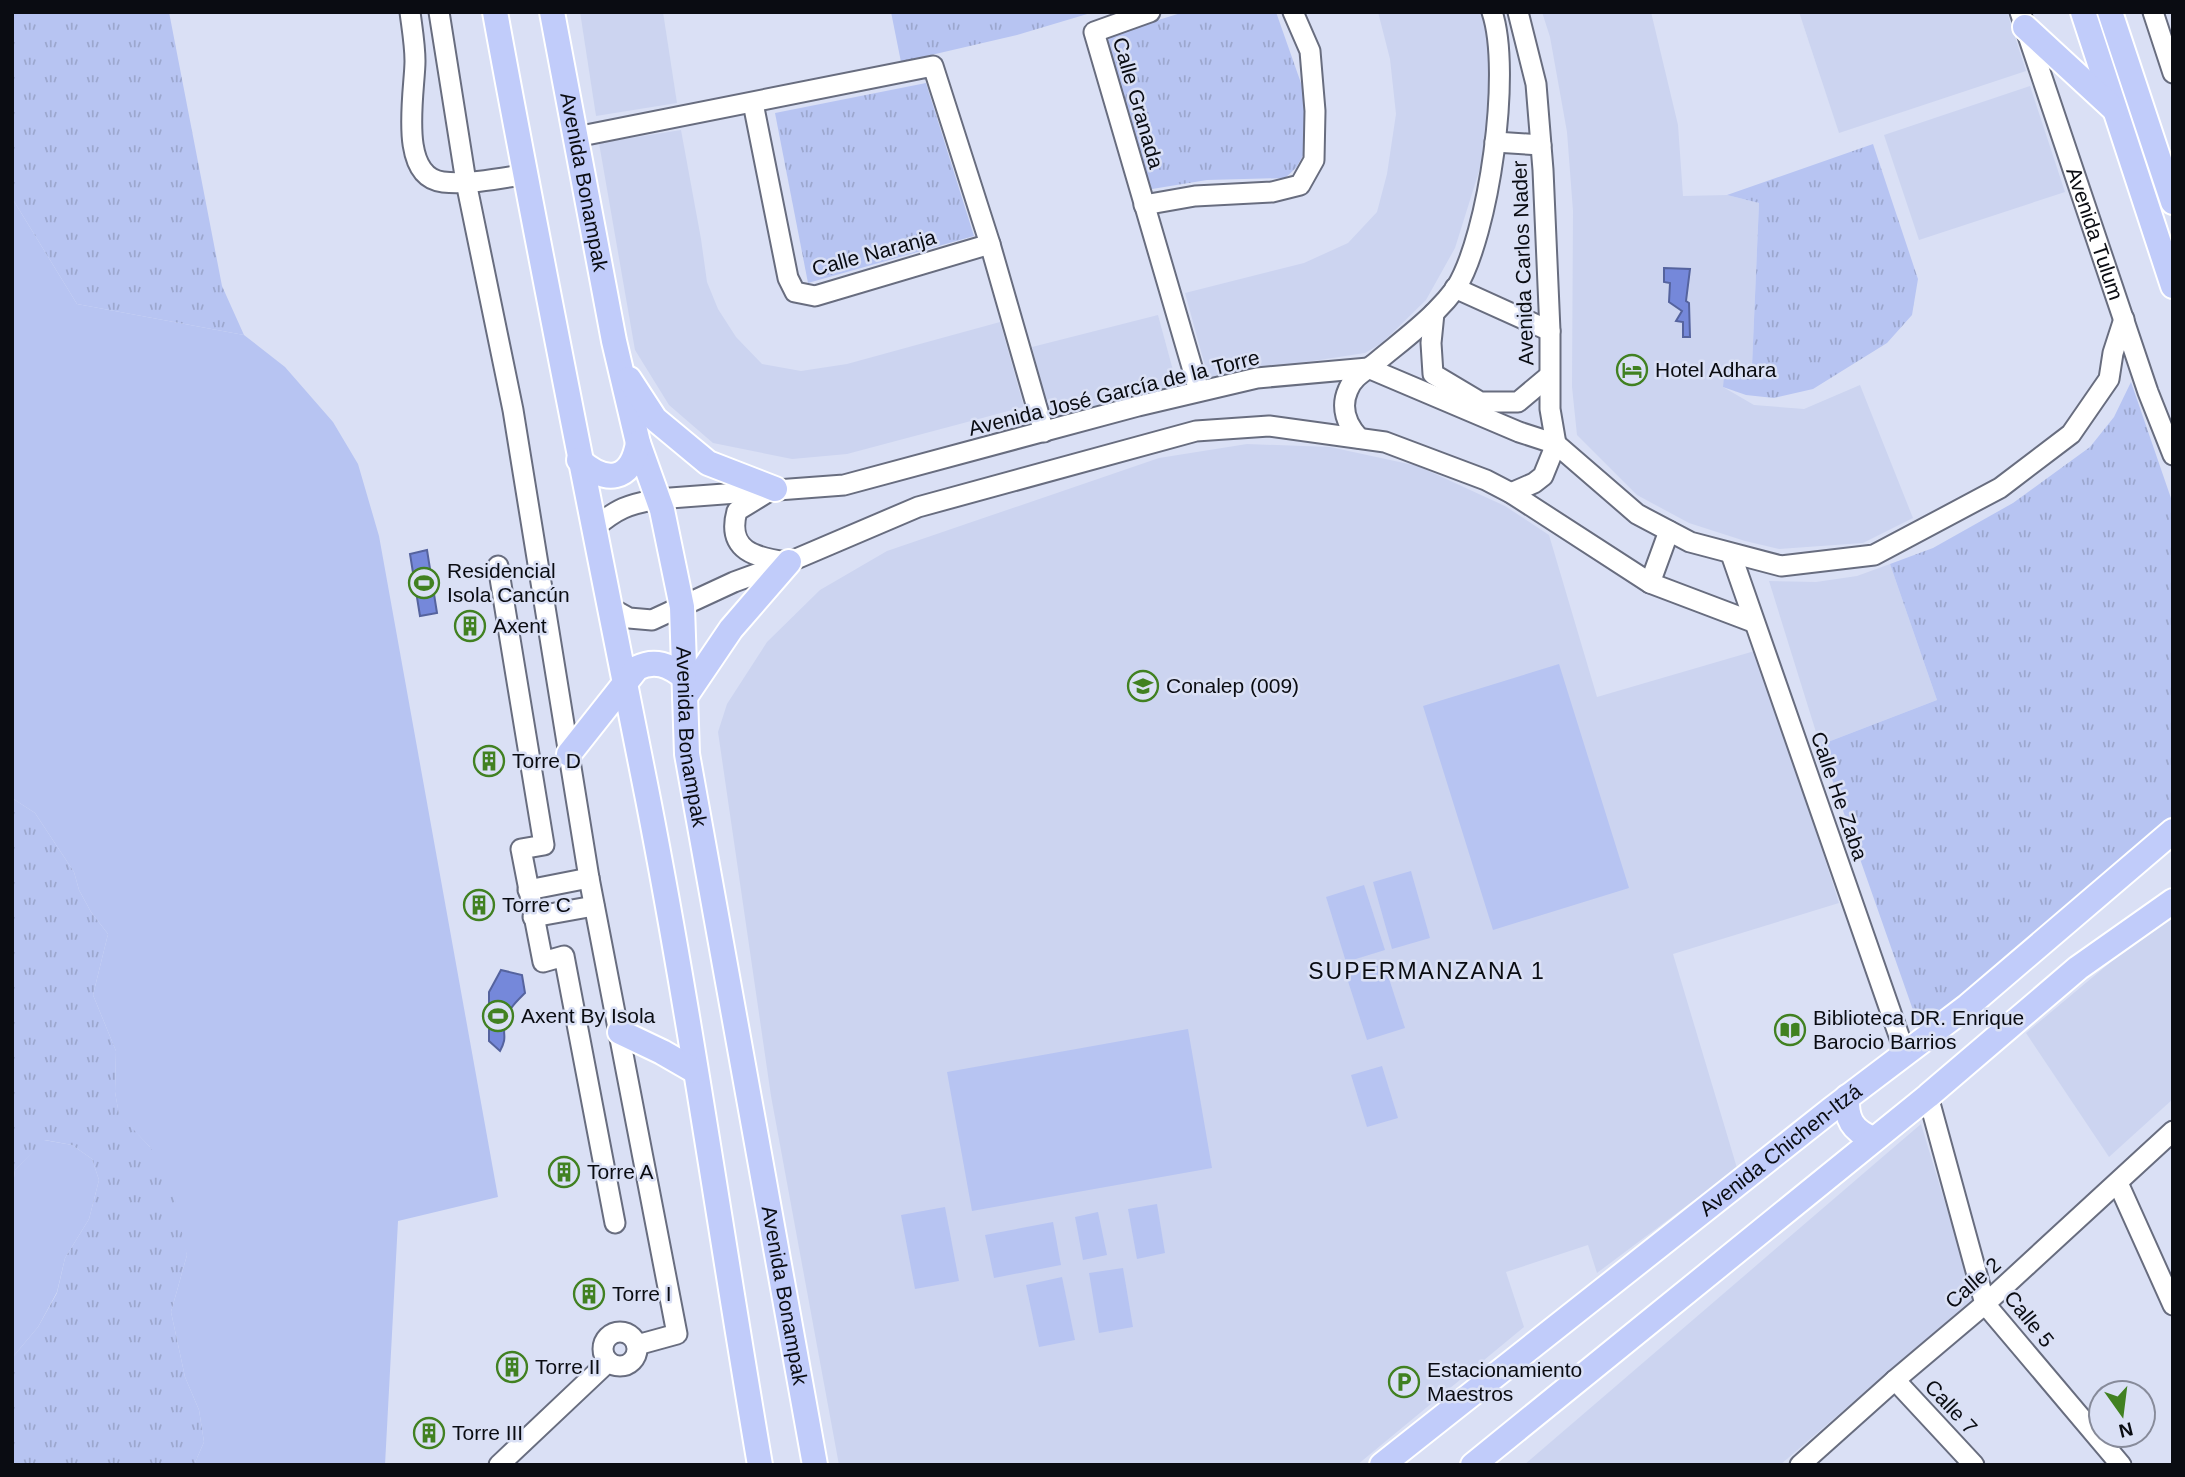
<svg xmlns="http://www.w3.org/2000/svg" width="2185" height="1477" font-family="Arial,sans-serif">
<defs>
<pattern id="park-tufts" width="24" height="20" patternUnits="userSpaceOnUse" patternTransform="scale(1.75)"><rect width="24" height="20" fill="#b7c4f2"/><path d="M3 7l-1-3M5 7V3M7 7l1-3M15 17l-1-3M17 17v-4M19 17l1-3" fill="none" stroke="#9ca7ce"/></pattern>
</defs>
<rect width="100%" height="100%" fill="#dae0f5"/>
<g fill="#ccd4f0">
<polygon points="580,12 663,12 677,103 596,116"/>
<polygon points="1378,12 1481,12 1488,31 1494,82 1491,133 1455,248 1426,300 1382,343 1365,353 1208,377 1185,293 1304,263 1348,243 1377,212 1387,174 1396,114 1390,59"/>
<polygon points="1542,12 1651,12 1678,125 1683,196 1727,195 1759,203 1752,366 1723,387 1754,405 1804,409 1860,385 1913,518 1863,543 1779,549 1745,541 1689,523 1637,495 1577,435 1572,387 1573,211 1567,132 1550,37"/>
<polygon points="1799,12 2007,12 2026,71 1839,133"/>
<polygon points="2030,86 2065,192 1919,240 1884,135"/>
<polygon points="681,130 701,239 707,282 718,309 736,337 762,364 801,371 847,364 1000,322 1024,407 847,454 792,459 713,443 669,405 635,350 599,143"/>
<polygon points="1158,315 1177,385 1050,418 1032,347"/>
<polygon points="1247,444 1330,447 1418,466 1505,506 1549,535 1597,697 1758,650 1839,903 1673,954 1737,1168 1597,1273 1588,1245 1506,1272 1524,1327 1357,1465 839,1465 771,1096 718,732 727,704 767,642 820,590 887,551 1159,458"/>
<polygon points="1890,564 1937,700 1820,745 1769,581 1816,582 1857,576"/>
<polygon points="2173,918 2173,1099 2109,1157 2026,1033 2155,925"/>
<polygon points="1921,1124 1974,1298 1780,1465 1524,1465"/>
</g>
<g fill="#b7c4f2">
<polygon points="12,198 77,304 244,335 285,367 333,422 358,464 379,536 498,1197 398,1221 385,1465 194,1465 204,1442 199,1410 185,1377 171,1312 187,1255 150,1147 119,1115 115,1092 116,1051 93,995 108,934 91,912 79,890 74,872 35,813 12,798"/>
<polygon points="1559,664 1629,888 1493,930 1423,706"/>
<polygon points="1411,871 1430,938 1392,949 1373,882"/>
<polygon points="1364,885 1385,950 1346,962 1326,897"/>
<polygon points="1383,960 1405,1028 1367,1040 1345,972"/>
<polygon points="1188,1029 1212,1168 972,1211 947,1072"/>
<polygon points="1382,1066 1398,1118 1367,1127 1351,1075"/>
<polygon points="44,1140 72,1145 92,1159 99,1180 89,1219 65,1258 57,1292 38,1327 12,1358 12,1193 15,1170"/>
<polygon points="1157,1204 1165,1253 1137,1259 1128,1209"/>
<polygon points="945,1207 959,1281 915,1289 901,1215"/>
<polygon points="1098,1212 1107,1255 1083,1260 1075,1217"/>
<polygon points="1053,1222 1061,1265 994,1278 985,1235"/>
<polygon points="1123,1268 1133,1327 1099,1333 1089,1273"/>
<polygon points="1062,1277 1075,1340 1039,1347 1026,1285"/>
</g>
<g fill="url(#park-tufts)">
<polygon points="12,12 169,12 222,286 244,335 77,304 12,198"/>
<polygon points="891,12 1094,12 1017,35 901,62"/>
<polygon points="1184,12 1276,12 1302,86 1306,121 1305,152 1296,168 1285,178 1207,180 1146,190 1104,37"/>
<polygon points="926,83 974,236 808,283 775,113"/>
<polygon points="1873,144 1918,279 1912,315 1887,343 1813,389 1774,398 1746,395 1723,387 1725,368 1752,366 1759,203 1727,195"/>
<polygon points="2131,382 2173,504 2173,815 1920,1030 1820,745 1937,700 1890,564 1933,548 2013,503 2090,447 2114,417"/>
<polygon points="12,798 35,813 74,872 79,890 91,912 108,934 93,995 116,1051 115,1092 119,1114 150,1147 172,1186 187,1255 171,1312 185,1377 199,1410 204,1442 194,1465 12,1465 12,1358 38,1327 57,1293 65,1258 89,1219 99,1180 92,1159 72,1145 45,1140 15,1170 12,1193"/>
</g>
<g fill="#7588da" stroke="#55639e" stroke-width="2">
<polygon points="1664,268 1690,269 1686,301 1689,303 1690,337 1683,337 1683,322 1676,321 1682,311 1669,302 1670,283 1664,282"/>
<polygon points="427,550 437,613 420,616 410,554"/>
<path d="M501 970 522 975 525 993C516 1002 507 1010 505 1023 502 1036 508 1036 500 1051L489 1041V992Z"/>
</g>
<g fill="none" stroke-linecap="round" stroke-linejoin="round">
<g stroke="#686d7f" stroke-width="23">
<g id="minor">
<path d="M410 12C412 28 415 45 415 61 415 91 397 177 443 182 469 185 498 178 524 175"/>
<polyline points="439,12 466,182 513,410 589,878 677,1334 637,1345"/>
<polyline points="1150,12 1094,32 1199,391"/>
<path id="s1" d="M2020 12 2148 392 2173 455"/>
<polyline points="2153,12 2173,73"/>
<polyline points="753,103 788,278 795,292 815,296 990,244"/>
<polyline points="576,137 933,66 990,244 1044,432"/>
<polyline points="1495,142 1541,145"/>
<polyline points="1144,205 1195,196 1272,192 1300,185 1314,160 1315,111 1310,51 1293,12"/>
<polyline points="1455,288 1550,331"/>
<polyline points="1434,313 1431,343 1433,374 1480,402 1518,402 1549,376"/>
<path d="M1359 438C1347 425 1340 408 1348 390 1353 377 1364 372 1374 364 1394 347 1416 331 1435 312 1442 305 1450 296 1456 288 1489 235 1512 71 1492 12"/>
<path d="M768 492 737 511C726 551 756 558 788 562"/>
<polyline points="1511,493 1534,483 1543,476 1556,444 1550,409 1550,331 1543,170 1536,84 1518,12"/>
<path d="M594 528C618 508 627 505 657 499L844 485 1138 406 1257 378 1368 368 1519 432 1556 444 1637 514 1690 542 1781 566 1874 555 2000 488 2071 434 2109 379 2113 353 2124 319"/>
<polyline points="1731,554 1905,1053"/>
<polyline points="498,566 544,845 521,849 543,962 564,956 615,1223"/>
<polyline points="1650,583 1669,531"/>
<polyline points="611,608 629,618 652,620 734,582 789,562 918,507 1196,431 1269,426 1385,442 1486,480 1511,493 1650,583 1753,622"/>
<polyline points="528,890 589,878"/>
<polyline points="533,917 594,906"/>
<polyline points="1928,1096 1985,1304 2121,1465"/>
<polyline points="2118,1183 2173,1305"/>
<circle cx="620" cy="1349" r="17"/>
<polyline points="1895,1380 1974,1465"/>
<polyline points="499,1465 608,1362"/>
<polyline points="1800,1465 1895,1380 1985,1304 2173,1131"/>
</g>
</g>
<g stroke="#fff" stroke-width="28">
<g id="major">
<path d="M495 12C543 275 596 537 648 799 691 1020 722 1243 760 1465"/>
<path id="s2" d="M552 12 614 341 638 443 662 510 682 607 687 754 815 1465"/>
<polyline points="2083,12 2173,286"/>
<polyline points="2110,12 2173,202"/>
<polyline points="2025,27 2114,109"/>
<polyline points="629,379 655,419 708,463 775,489"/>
<path d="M579 460C606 484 631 482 638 443"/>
<polyline points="685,697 731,629 789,562"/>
<path d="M569 754 637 668C655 659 669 665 684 677"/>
<polyline points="620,1032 662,1052 695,1071"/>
<path d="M1847 1097C1846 1119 1852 1130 1873 1139"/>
<path id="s3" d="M1382 1465 1832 1109 1968 1006 2173 831"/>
<polyline points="1473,1465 1928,1096 2078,968 2173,901"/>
</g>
</g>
<use href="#minor" stroke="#fff" stroke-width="19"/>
<use href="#major" stroke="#c1ccfa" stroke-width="24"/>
</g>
<defs>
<g id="hotel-ring" transform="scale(1.575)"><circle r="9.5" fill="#dae0f5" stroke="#418121" stroke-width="1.5"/><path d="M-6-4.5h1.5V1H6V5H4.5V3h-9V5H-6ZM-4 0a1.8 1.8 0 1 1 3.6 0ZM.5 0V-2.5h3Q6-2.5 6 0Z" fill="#418121"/></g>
<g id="stadium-ring" transform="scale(1.575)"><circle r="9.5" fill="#dae0f5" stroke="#418121" stroke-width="1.5"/><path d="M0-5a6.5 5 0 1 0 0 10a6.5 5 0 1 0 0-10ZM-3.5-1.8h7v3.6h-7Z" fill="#418121"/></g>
<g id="building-ring" transform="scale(1.575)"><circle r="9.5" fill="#dae0f5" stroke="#418121" stroke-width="1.5"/><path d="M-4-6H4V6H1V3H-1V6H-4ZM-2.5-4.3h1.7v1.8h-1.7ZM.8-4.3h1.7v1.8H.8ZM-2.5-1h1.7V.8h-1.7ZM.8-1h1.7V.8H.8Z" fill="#418121"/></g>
<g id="school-ring" transform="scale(1.575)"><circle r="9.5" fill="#dae0f5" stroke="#418121" stroke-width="1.5"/><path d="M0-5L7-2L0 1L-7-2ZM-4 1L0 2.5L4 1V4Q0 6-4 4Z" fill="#418121"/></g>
<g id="library-ring" transform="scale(1.575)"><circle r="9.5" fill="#dae0f5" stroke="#418121" stroke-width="1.5"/><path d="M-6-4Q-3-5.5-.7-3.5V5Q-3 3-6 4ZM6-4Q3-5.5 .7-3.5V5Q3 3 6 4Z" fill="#418121"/></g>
<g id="parking-ring" transform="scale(1.575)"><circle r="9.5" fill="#dae0f5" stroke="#418121" stroke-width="1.5"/><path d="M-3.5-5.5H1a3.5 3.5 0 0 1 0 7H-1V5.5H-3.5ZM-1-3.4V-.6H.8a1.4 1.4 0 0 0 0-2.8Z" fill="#418121"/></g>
</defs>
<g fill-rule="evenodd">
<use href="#hotel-ring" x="1632" y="370"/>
<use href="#stadium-ring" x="424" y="583"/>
<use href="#building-ring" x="470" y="626"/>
<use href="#school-ring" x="1143" y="686"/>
<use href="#building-ring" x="489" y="761"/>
<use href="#building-ring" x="479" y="905"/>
<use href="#stadium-ring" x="498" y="1016"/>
<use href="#library-ring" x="1790" y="1030"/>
<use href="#building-ring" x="564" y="1172"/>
<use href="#building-ring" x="589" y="1294"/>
<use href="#building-ring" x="512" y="1367"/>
<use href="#parking-ring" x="1404" y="1382"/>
<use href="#building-ring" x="429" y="1433"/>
</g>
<g text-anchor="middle" stroke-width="5" stroke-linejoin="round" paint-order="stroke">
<g font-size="21" fill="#0a0c12" stroke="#dae0f5">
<text transform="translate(1138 103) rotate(74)" y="7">Calle Granada</text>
<text dy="7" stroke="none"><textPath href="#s2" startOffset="173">Avenida Bonampak</textPath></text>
<text dy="7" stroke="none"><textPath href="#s1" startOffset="234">Avenida Tulum</textPath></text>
<text transform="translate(874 253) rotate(-15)" y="7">Calle Naranja</text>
<text transform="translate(1523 263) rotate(-92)" y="7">Avenida Carlos Nader</text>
<text transform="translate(1114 393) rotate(-14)" y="7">Avenida José García de la Torre</text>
<text dy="7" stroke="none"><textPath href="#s2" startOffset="740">Avenida Bonampak</textPath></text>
<text transform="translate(1839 796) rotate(71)" y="7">Calle He Zaba</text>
<text dy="7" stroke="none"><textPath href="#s3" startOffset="508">Avenida Chichen-Itzá</textPath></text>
<text transform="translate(1973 1283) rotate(-41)" y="7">Calle 2</text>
<text dy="7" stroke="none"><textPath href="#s2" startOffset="1307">Avenida Bonampak</textPath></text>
<text transform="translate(2029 1319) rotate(51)" y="7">Calle 5</text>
<text transform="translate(1951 1407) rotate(47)" y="7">Calle 7</text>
</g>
<g font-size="21" fill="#0a0c12" stroke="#dae0f5" text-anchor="start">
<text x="1655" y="377">Hotel Adhara</text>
<text x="447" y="578">Residencial<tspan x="447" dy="24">Isola Cancún</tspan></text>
<text x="493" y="633">Axent</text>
<text x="1166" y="693">Conalep (009)</text>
<text x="512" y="768">Torre D</text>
<text x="502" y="912">Torre C</text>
<text x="521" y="1023">Axent By Isola</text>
<text x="1813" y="1025">Biblioteca DR. Enrique<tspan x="1813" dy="24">Barocio Barrios</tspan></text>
<text x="587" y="1179">Torre A</text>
<text x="612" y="1301">Torre I</text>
<text x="535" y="1374">Torre II</text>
<text x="1427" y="1377">Estacionamiento<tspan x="1427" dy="24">Maestros</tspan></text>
<text x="452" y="1440">Torre III</text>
</g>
<g font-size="23" letter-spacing="2" fill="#0a0c12" stroke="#dae0f5">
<text x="1427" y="979">SUPERMANZANA 1</text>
</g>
</g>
<rect width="2185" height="1477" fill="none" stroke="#0a0c12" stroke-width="28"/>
<g transform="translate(2122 1414) rotate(166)"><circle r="33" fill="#dae0f5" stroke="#878b9a" stroke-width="2"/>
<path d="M0-5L12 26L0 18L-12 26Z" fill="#418121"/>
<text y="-10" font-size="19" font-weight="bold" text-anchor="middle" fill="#0a0c12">N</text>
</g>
</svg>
